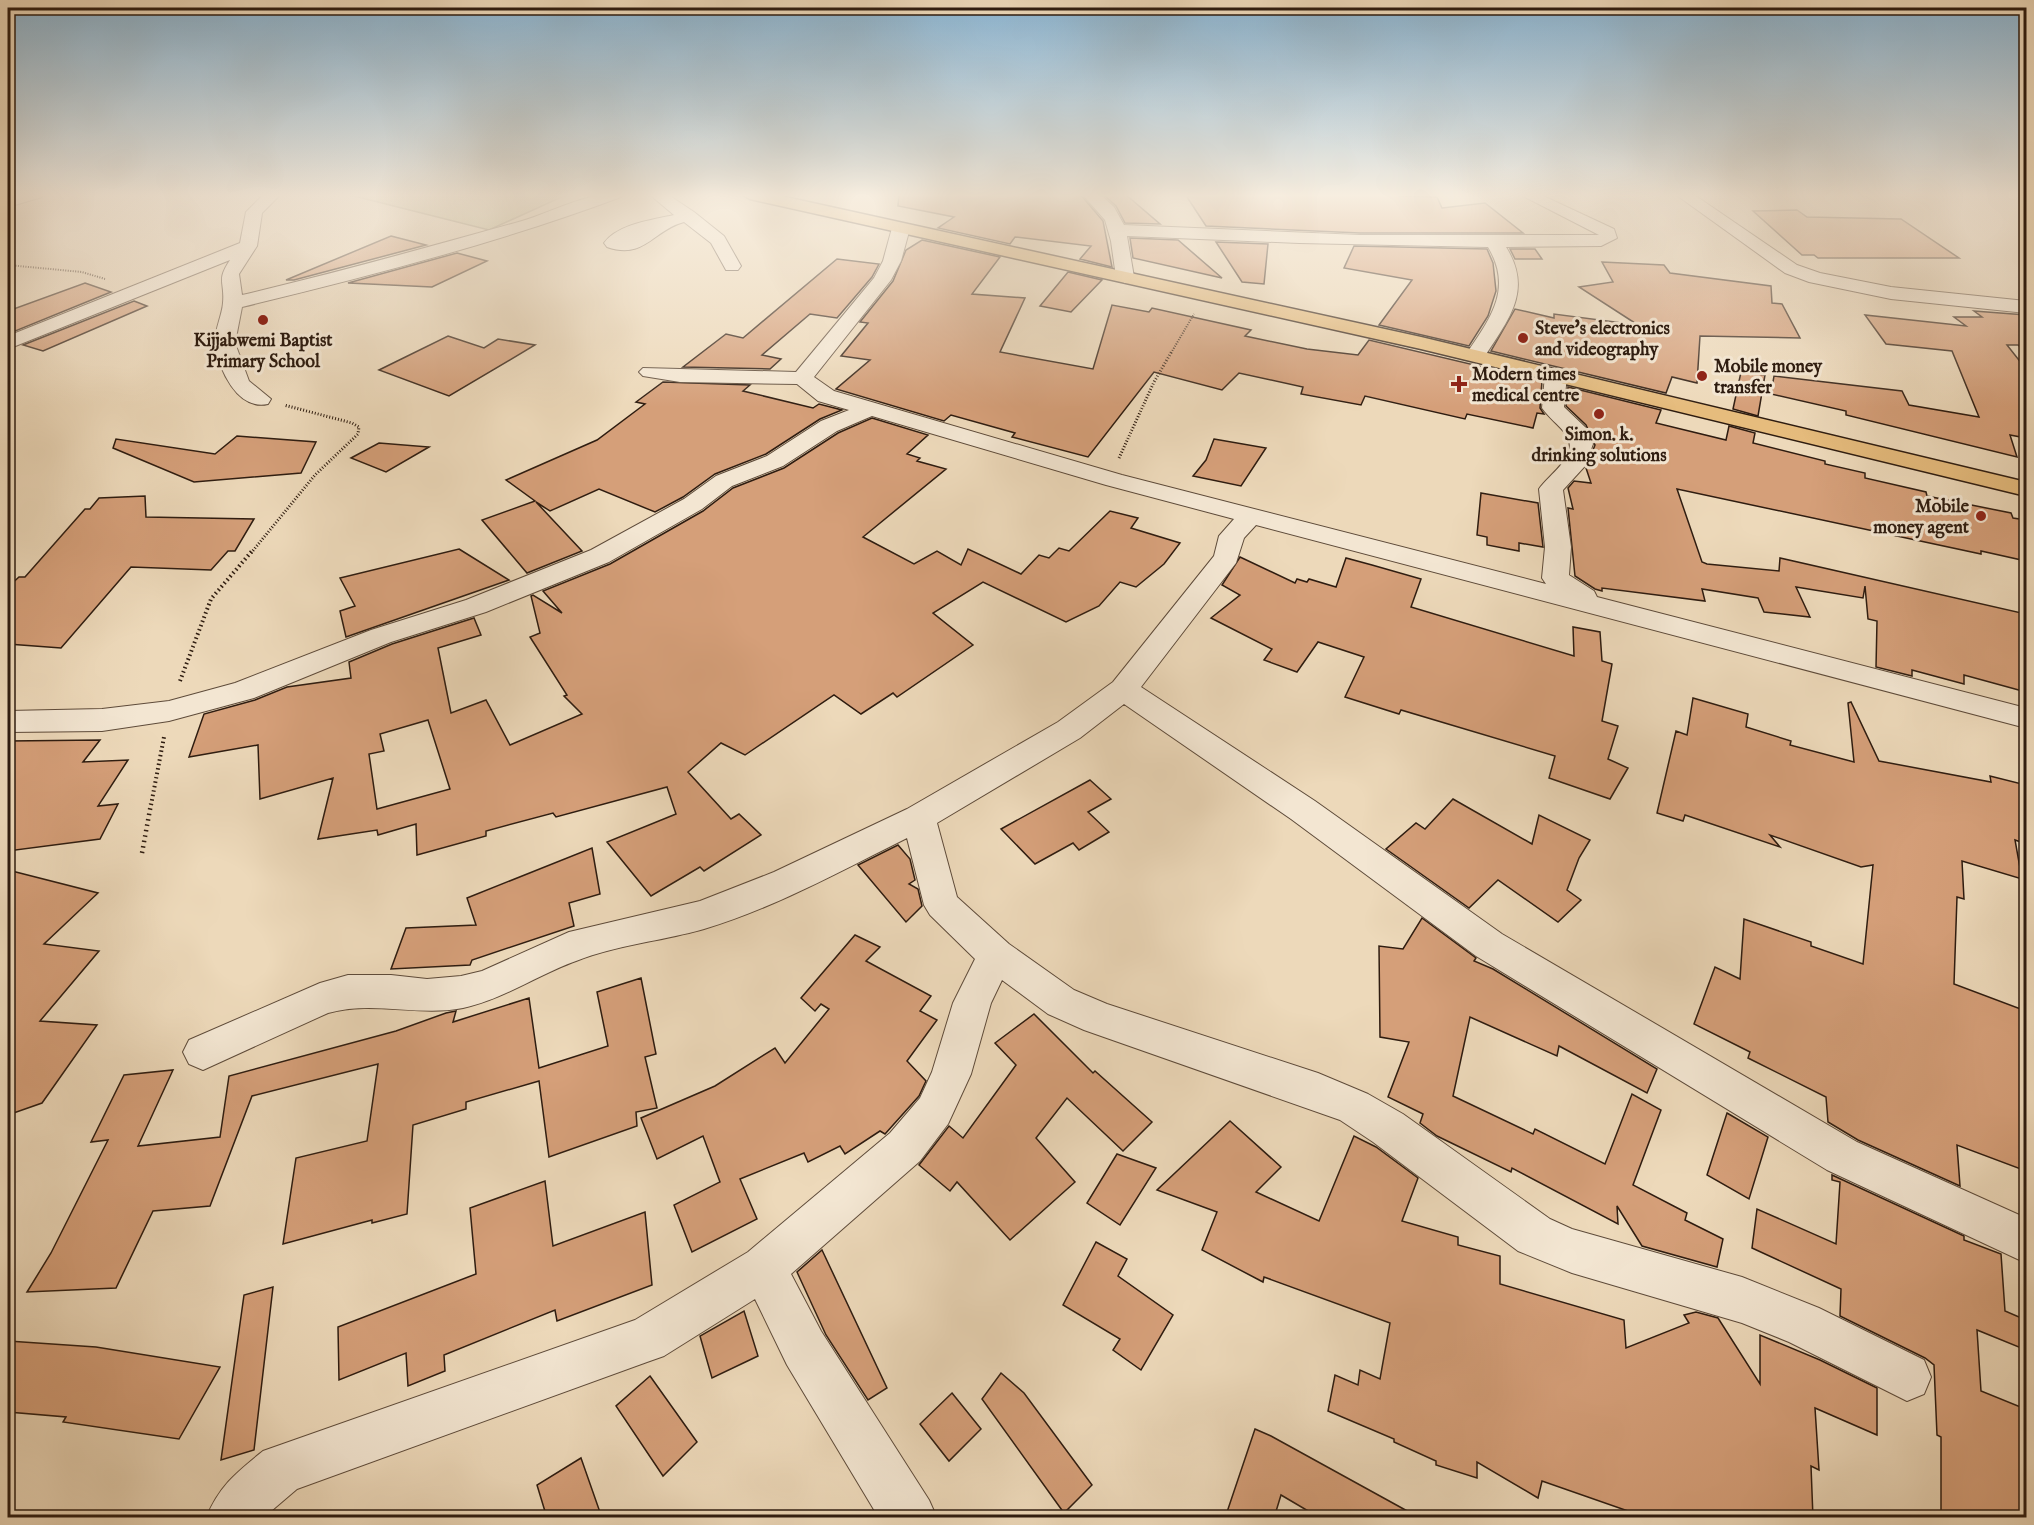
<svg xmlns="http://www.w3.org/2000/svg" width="2034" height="1525" font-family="'IM FELL English',serif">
<rect width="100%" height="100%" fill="#edd9ba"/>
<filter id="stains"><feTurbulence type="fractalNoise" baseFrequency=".00333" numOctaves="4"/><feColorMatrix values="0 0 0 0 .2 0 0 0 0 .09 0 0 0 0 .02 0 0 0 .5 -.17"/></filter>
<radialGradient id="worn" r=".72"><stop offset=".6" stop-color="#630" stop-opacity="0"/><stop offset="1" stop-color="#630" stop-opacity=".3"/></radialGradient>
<polygon fill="#bfbd8b" stroke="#766c4e" stroke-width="1.5" points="346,194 568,194 489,230"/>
<g fill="#d59f79" stroke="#2e1c10" stroke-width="1.5" fill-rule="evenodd">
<polygon points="899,194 1080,194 1103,221 1112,267 1080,259 1091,246 1015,237 1010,244 938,228 954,217 898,206"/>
<polygon points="1103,194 1125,194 1160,224 1125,223 1116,206"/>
<polygon points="1185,194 1397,194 1398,196 1437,197 1442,208 1485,203 1523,233 1360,233 1206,226"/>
<polygon points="1797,210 1807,217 1901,219 1959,258 1818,258 1814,255 1802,255 1753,211"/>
<polygon points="391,236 426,245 294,280 286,280"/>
<polygon points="1130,238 1178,240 1222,278 1133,258"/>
<polygon points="922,240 1000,257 972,294 1025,298 1000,352 1093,369 1112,305 1149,312 1152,308 1251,330 1245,336 1307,349 1358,355 1369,340 1542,381 1540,408 1544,414 1537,413 1533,428 1467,414 1465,419 1365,396 1361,405 1301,394 1303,387 1239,373 1222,390 1154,372 1088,457 1012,437 1015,433 951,415 944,421 836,389 870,360 841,356 868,323 860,322 893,281 906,250"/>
<polygon points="1216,242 1268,244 1264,284 1242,282"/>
<polygon points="1354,246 1487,249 1493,263 1496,291 1488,316 1469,346 1379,325 1412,280 1344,268"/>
<polygon points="1510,249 1535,249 1542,259 1515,259"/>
<polygon points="457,253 487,261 432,287 348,283"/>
<polygon points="837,259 879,264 872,277 837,318 810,314 762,355 781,359 770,369 683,367 726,334 743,338"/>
<polygon points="1602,262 1664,265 1670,273 1771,286 1772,303 1782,304 1800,338 1700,336 1697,383 1672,377 1666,393 1491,351 1515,309 1554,318 1554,314 1638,325 1579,287 1613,282"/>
<polygon points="1068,272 1102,280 1071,312 1040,306"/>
<polygon points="85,283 111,292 8,334 8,311"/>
<polygon points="134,301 147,306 43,351 23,345"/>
<polygon points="1974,311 2026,315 2026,352 2018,345 2007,345 2026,369 2026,438 2010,435 2017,457 1846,415 1846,411 1771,394 1774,376 1902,391 1909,405 1979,417 1952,351 1886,344 1865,315 1966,326 1954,317 1982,317"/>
<polygon points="448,336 484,348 498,339 535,345 449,396 379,370"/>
<polygon points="1741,372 1765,375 1758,416 1733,409"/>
<polygon points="663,382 750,385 743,391 813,408 819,404 842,410 820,419 766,454 715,474 683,497 655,512 599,489 550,511 536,502 582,551 527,573 482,520 535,501 506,480 597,440 645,404 636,402"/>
<polygon points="1568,387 1661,410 1656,423 1726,440 1729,426 1755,433 1753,443 1825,461 1825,464 1865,473 1865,478 1926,492 1927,496 2011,513 2013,518 2026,520 2026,561 1981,551 1981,554 1677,489 1702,562 1707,564 1779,571 1780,558 2026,614 2026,692 1964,675 1964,684 1912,670 1912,676 1876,667 1877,621 1868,619 1865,586 1863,598 1796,587 1810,617 1764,612 1758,598 1702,589 1705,601 1602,588 1602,591 1595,589 1575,576 1568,508 1573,509 1568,488 1574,481 1591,483 1586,468 1595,445 1586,425 1566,406"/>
<path d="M872 418 928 435 907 454 920 458 917 461 946 469 863 537 914 564 937 551 961 565 968 549 1021 574 1039 555 1049 558 1059 548 1069 551 1110 511 1138 518 1131 528 1180 543 1164 564 1136 587 1120 582 1099 606 1066 622 983 582 933 613 973 645 897 697 893 693 861 714 834 695 745 755 721 743 688 772 731 819 739 814 761 835 704 871 700 867 651 896 607 842 676 814 667 787 556 817 553 813 486 831V836L417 855 416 824 378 835 377 830 318 839 333 778 260 799 258 745 189 757 204 714 255 700 287 687 351 678 349 662 392 644 474 618 481 635 438 648 451 713 486 700 510 745 582 714 564 696 567 695 530 637 540 633 531 596 533 595 562 613 543 591 610 564 703 511 733 488 784 468 838 433ZM428 720 450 789 377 809 369 754 384 751 380 734Z"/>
<polygon points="237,436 316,442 301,473 194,482 113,448 116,439 215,454"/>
<polygon points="1214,439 1266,448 1241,486 1193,476 1206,460"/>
<polygon points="379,443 429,447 386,472 351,458"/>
<polygon points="1481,493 1538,503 1543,547 1519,543 1519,551 1487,545 1487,537 1477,535"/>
<polygon points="145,496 146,517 254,519 235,551 228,551 211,570 131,567 61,648 8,644 8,587 19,577 25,577 85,509 90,509 99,498"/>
<polygon points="459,549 509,580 346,637 340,611 355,606 340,578"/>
<polygon points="1240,557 1295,583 1297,579 1307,582 1309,579 1336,587 1346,558 1372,565 1421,579 1411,607 1574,656 1573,627 1600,632 1602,661 1612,664 1602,721 1618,726 1608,759 1628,768 1610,799 1549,778 1555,756 1401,710 1399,714 1345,697 1364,657 1318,642 1297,672 1264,660 1272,649 1211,618 1240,595 1222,585"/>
<polygon points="1693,698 1748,714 1746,727 1791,741 1790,745 1854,762 1848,703 1851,702 1879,761 1991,782 1990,776 2026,785 2026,844 2015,840 2022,879 1962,861 1964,899 1957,897 1954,984 2026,1011 2026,1171 1957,1145 1960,1186 1858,1140 1828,1122 1826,1097 1748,1058 1750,1052 1694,1024 1715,967 1740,979 1744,919 1811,942 1811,946 1863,964 1873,865 1861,867 1770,835 1780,847 1685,815 1683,821 1657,813 1676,731 1687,735"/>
<polygon points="100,740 83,762 128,760 98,806 118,804 100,839 8,851 8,741"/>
<polygon points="1090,780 1111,799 1088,812 1109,832 1079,850 1073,843 1035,864 1001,829"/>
<polygon points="1453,799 1532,844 1539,815 1590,840 1579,858 1567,890 1581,900 1558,922 1498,880 1469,908 1386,849 1416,823 1425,829"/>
<polygon points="898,845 910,859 915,880 909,884 918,889 922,906 906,922 858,865"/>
<polygon points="592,848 600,894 569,903 574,926 472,960 470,965 391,969 406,928 476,925 467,898"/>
<polygon points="8,870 98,893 44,944 99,951 40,1021 97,1025 42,1103 8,1115"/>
<polygon points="1422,918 1476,958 1474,961 1493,969 1657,1069 1647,1093 1559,1046 1557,1056 1470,1017 1453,1096 1533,1134 1535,1129 1605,1164 1632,1094 1661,1110 1633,1185 1687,1213 1685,1220 1723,1239 1717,1267 1642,1246 1617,1206 1618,1224 1512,1168 1511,1172 1437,1136 1420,1123 1423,1114 1388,1097 1409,1042 1380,1037 1379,946 1403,949"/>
<polygon points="855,935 880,947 866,961 931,996 920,1011 937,1020 907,1061 926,1081 919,1096 885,1134 880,1131 845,1154 840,1146 808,1162 804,1153 740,1179 757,1219 692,1252 674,1205 720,1182 703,1136 657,1159 641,1118 715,1086 775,1048 785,1063 829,1009 821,1004 815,1011 801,998"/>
<polygon points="641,978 656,1054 645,1057 657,1108 636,1112 637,1126 549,1157 539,1081 466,1102 466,1109 413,1125 407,1214 372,1223 372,1220 283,1244 296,1158 367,1141 378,1064 252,1096 210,1206 153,1211 116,1288 27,1292 51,1253 108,1140 91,1142 124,1075 173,1070 138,1146 220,1137 229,1076 396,1031 446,1013 456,1011 453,1022 529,998 539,1068 608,1046 597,992"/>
<polygon points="1034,1014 1093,1073 1095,1071 1152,1122 1123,1151 1067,1098 1036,1138 1075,1182 1010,1240 957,1182 950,1191 919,1165 949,1126 963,1138 1016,1065 995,1043"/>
<polygon points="1727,1113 1768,1137 1749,1199 1707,1175"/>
<polygon points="1230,1121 1281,1167 1256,1192 1319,1221 1354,1136 1376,1147 1418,1178 1402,1221 1458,1237 1458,1245 1500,1256 1500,1284 1624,1320 1626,1348 1689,1323 1684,1315 1696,1312 1718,1318 1760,1384 1760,1335 1820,1360 1877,1388 1877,1435 1815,1408 1819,1470 1811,1466 1813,1518 1648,1518 1542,1481 1538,1498 1477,1462 1477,1478 1436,1465 1436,1461 1394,1442 1394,1439 1328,1411 1335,1375 1358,1385 1360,1370 1380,1379 1390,1323 1264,1277 1263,1282 1202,1250 1217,1212 1157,1190"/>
<polygon points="1117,1154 1156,1168 1120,1225 1087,1203"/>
<polygon points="1832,1175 1964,1236 1964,1240 2001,1254 2005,1311 2026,1320 2026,1350 1977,1330 1981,1391 2023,1408 2026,1518 1941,1518 1941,1437 1937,1435 1934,1365 1925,1358 1840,1316 1841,1289 1752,1248 1757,1209 1836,1244 1840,1182 1832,1180"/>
<polygon points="545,1181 553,1246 645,1212 652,1285 557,1321 555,1310 444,1355 445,1371 408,1386 406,1353 339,1380 338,1327 476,1274 470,1208"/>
<polygon points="1096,1242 1127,1259 1118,1276 1173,1315 1141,1370 1113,1350 1120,1339 1063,1305"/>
<polygon points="822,1250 887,1388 868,1400 826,1335 797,1272"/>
<polygon points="273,1287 254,1450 221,1460 244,1295"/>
<polygon points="744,1311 758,1356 712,1378 700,1336"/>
<polygon points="8,1341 96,1347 220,1367 179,1439 63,1422 66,1417 8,1412"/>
<polygon points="1001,1373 1024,1393 1092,1485 1064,1513 982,1399"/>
<polygon points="650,1376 697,1442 663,1476 616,1406"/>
<polygon points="952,1393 981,1429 949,1461 920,1424"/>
<polygon points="1255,1429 1271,1436 1420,1518 1320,1518 1281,1495 1274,1518 1225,1518"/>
<polygon points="581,1458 602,1518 547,1518 537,1485"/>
</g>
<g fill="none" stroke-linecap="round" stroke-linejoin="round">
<g stroke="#5e4b3a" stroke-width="2">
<g id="minor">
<polygon points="19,194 44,194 42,197 8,207 8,197"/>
<path d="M264 194H281L262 213 257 246 239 274 242 295C336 273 429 247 522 221 555 211 589 191 623 194L621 197C498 243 370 276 242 307L235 343 249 381 271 399 268 404C237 411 219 369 215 344 214 331 222 316 223 303 225 281 216 281 230 260L8 349V336L240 243 246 212Z"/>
<path d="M649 194H667L694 212 724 236 741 266 738 270H726L711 243 684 222C653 230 645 260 607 247L604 243C618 224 652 220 674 215Z"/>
<path d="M1082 194H1100L1114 207 1124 225 1360 235H1599L1519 194H1539L1614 229 1617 238 1601 246 1506 247C1533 290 1509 319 1485 356L1482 360H1468L1465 356C1489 320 1514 290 1488 247L1299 243 1127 236 1134 277 1125 283 1116 277 1111 241 1105 220Z"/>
<polygon points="1675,194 1693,194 1797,265 1820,273 1891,287 2026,301 2026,313 1891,299 1809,282 1785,273"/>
<path d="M901 223 910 228 901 261 891 280 814 377 834 391 1122 475 1546 584 1542 578 1545 547 1539 489C1549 474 1582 454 1565 433 1558 424 1549 418 1542 408L1545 375 1549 371H1563L1567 375 1564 407 1585 427 1593 444 1585 466 1563 490 1571 547 1569 575 1594 591 1597 597 2026 708V728L1256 525 1244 538 1236 563 1141 687 1315 801 1502 934 1857 1142 2026 1218V1263L1827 1170 1476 956 1291 819 1124 704 1080 738 937 823 957 897 1009 944 1074 990 1107 1004 1318 1073 1368 1094 1403 1114 1550 1219 1572 1229 1742 1277 1819 1308 1924 1360 1931 1377 1924 1394 1907 1401 1789 1342 1742 1323 1572 1273 1518 1251 1373 1142 1340 1120 1084 1030 1048 1014 1002 980 991 1003 971 1074 948 1124 920 1161 791 1274 821 1331 929 1500 937 1518H879L787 1365 755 1299 664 1356 647 1362 297 1489 263 1518H206C220 1485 236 1473 263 1451L635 1320 748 1252 890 1133 920 1098 932 1072 953 1003 975 959 930 915 924 905 907 838C841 871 774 908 704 929 662 941 616 945 576 961 537 975 504 999 463 1008 418 1017 373 1000 328 1013L203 1070 189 1064 183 1052 189 1040 320 983 348 975H391L427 979 461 976 482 971 569 932 700 901 774 872 907 809 1058 722 1113 682 1214 556 1219 536 1234 519 1106 485 872 416 837 431 783 466 732 486 702 509 609 562 486 612 391 642 254 698 169 721 102 731 8 732V711L102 709 169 701 235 683 371 630 466 600 591 550 684 499 716 476 767 456 821 421 849 410 818 401 797 384 680 382 643 376 639 372 643 368 796 372 874 278 883 261 892 228Z"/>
</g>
</g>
<g stroke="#2e1c10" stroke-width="3">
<polygon id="highway" points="741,194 772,194 1421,337 2026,482 2026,496 1421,349 750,199"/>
</g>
<g stroke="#2e1c10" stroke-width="2" stroke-dasharray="1 1.5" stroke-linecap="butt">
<polyline points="8,265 82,272 105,279"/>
<polyline points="1171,353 1194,314"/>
</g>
<g stroke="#2e1c10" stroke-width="3" stroke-dasharray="1 2" stroke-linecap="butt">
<polyline points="1119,458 1154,382 1172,351"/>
<polyline points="251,553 315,475 358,434 359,427 352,423 284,405"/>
</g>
<g stroke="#2e1c10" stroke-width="4" stroke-dasharray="1.5 3" stroke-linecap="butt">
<polyline points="180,681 211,599 252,551"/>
<polyline points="151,805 164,737"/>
</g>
<polyline stroke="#2e1c10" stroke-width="4.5" stroke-dasharray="1.5 4" stroke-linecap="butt" points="142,853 151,804"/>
<use href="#minor" fill="#f3e6d2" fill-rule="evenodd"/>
<use href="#highway" fill="#e6bc7d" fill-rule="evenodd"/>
</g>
<linearGradient id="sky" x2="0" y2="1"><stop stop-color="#8ab6d5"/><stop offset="0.48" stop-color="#f7eee0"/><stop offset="1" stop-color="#f7eee0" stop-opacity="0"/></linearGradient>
<rect width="2034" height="407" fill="url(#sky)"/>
<g fill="#8f2418" stroke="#f3e6d2" stroke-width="2">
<circle cx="263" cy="320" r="6"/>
<circle cx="1523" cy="338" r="6"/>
<circle cx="1702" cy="376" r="6"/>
<path d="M1456 375h6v6h6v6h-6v6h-6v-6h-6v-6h6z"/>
<circle cx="1599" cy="414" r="6"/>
<circle cx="1981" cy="516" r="6"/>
</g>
<g text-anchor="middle" stroke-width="6" stroke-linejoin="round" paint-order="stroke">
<g font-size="18" font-weight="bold" fill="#2e1c10" stroke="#f3e6d2" text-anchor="start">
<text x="1535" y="334">Steve's electronics<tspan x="1535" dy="21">and videography</tspan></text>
<text x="263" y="346" text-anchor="middle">Kijjabwemi Baptist<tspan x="263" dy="21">Primary School</tspan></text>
<text x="1714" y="372">Mobile money<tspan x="1714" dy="21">transfer</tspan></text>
<text x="1472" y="380">Modern times<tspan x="1472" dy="21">medical centre</tspan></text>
<text x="1599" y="440" text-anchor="middle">Simon. k.<tspan x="1599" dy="21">drinking solutions</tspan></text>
<text x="1969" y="512" text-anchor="end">Mobile<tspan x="1969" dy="21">money agent</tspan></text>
</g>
</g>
<rect width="2034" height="1525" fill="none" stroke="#edd9ba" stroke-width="30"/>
<rect x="9" y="9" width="2016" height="1507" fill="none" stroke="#2e1c10" stroke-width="3"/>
<rect x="15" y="15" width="2004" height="1495" fill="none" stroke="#2e1c10" stroke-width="1.5"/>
<rect width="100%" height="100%" filter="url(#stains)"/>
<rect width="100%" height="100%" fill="url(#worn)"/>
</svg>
